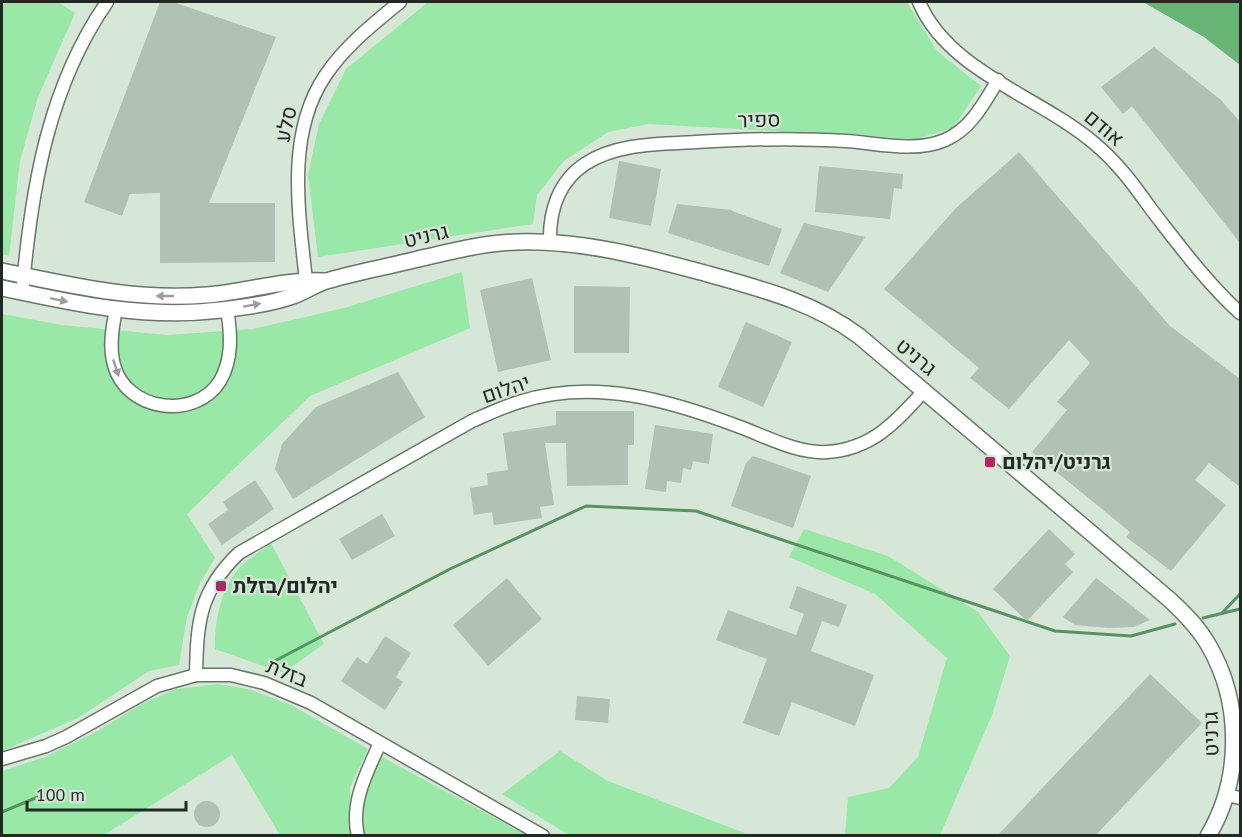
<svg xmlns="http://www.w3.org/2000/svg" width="1242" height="837" font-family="'PT Sans',Heebo,sans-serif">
<rect width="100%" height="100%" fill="#d6e7d8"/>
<g fill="#9ae8a7">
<polygon points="2,2 58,2 75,13 38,97 20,161 9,256 2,254"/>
<polygon points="428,2 907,2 937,51 981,86 953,128 916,139 649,124 608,132 564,161 537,195 533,224 318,257 308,175 319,124 346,69"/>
<polygon points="462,272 470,328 310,396 187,514 215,558 200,583 187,617 179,665 149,671 78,718 2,751 2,314 62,325 167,335 253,329 344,308"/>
<polygon points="804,529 888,556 978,612 1010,656 992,715 940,835 845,835 848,797 889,788 918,757 947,658 875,594 789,557"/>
<path d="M271 543 324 644 283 673 215 649C214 624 221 589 238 569 248 559 261 551 271 543Z"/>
<polygon points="218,684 248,689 291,705 368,749 350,787 352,835 280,835 232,755 104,835 2,836 2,771 45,757 94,733 142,704 176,689"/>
<polygon points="560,751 608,781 750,835 569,835 502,794"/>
<path d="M382 757 526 835 366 836C358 807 370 782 382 757Z"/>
</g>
<polygon fill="#67b475" points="1143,2 1240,2 1240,65 1204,37"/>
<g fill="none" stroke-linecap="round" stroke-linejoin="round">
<g stroke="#599163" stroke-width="3">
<polyline points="1223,612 1240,594"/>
<polyline points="1203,618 1240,609"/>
<polyline points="269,664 450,569 586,506 696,511 1055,631 1131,636 1175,624"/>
<polyline points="2,812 45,794"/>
</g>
</g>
<g fill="#b1c1b3">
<polygon points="160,2 173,2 276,37 209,203 275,203 275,262 160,263 160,193 130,194 122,216 84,202"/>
<polygon points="1154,47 1221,100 1240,122 1240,243 1132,106 1123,114 1101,87"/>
<polygon points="1019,152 1170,326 1240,379 1240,487 1209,463 1195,480 1226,505 1171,571 1126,537 1130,532 1032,452 1067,410 1057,402 1090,363 1069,340 1009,409 970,378 979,368 884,289 956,208"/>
<polygon points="619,161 661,169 651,226 609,218"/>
<polygon points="819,166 903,174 902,189 894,188 890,219 815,212"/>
<polygon points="677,204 732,210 732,211 782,229 769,266 668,233"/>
<polygon points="804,223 865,237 828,292 780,273"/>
<polygon points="532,278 551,360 498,372 480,290"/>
<polygon points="574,286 630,287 629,353 574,353"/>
<polygon points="746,322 792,342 763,407 718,387"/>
<polygon points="398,372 425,417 293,499 275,469 282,444 316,407"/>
<polygon points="556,411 634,411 634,445 628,445 628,485 567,486 566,443 545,443 554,505 540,507 542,518 494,525 492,512 474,515 470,488 488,485 487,473 508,470 503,433 556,425"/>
<polygon points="655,425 713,434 709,464 693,461 691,470 683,468 681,483 667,481 666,492 645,489"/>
<polygon points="753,456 811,476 793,528 731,506 746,463"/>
<polygon points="255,480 274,509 222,545 208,524 228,510 223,502"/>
<polygon points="382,514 395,536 352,560 339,539"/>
<polygon points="1049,529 1075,554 1065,564 1073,572 1027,621 993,589"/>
<polygon points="507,578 542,619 488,666 453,625"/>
<polygon points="1096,578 1150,620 1134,627 1108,628 1075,625 1063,617"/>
<polygon points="797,586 847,605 839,627 822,621 811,651 874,675 855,726 792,702 779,736 743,723 767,659 716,640 728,610 796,635 804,614 789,608"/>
<polygon points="385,636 411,653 396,677 403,682 385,710 341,681 357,657 367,664"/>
<polygon points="1150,674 1202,723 1095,836 997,836"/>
<polygon points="577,696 610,699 608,723 575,720"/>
<circle cx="207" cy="814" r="13"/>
</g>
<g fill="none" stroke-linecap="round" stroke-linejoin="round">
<g stroke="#687669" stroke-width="15">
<g id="minor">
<path d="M919 2C948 71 1040 97 1094 143 1117 162 1134 185 1151 209 1179 245 1206 282 1240 313"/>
<path d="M550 243C549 212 558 182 585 164 617 143 660 144 696 142 746 139 796 138 846 141 877 143 915 153 945 140 971 129 984 103 998 80"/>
<path d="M23 285C32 185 49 86 107 2"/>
<path d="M307 290C300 220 284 137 325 76 345 46 373 24 400 2"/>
<path d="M116 310C112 328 109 347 114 365 126 411 195 421 220 381 233 359 231 333 227 309"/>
<path d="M196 675C197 623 199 591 239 553L472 421C488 414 503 407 519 402 594 378 669 400 740 427 767 437 798 454 827 452 872 449 896 422 924 391"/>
<polyline points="2,759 46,746 66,737 157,686 196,675 231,675 264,683 311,703 543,836"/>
<polyline points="1227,795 1240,798"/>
<path d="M358 836C350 803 367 772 380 743"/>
</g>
</g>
<g stroke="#687669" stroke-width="18">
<g id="tertiary">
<path d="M2 271C70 285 136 301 206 295 245 292 284 279 324 281"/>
<path d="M2 288C76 304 144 319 221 310 245 307 270 304 293 296 305 292 317 283 330 280 358 272 386 267 414 260 448 252 482 243 517 242 583 240 645 257 708 274 761 289 814 302 859 336L1170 600C1185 614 1199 628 1209 646 1242 703 1242 779 1208 836"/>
</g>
</g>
<use href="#minor" stroke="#fff" stroke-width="12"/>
<use href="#tertiary" stroke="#fff" stroke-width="15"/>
</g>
<defs><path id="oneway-solid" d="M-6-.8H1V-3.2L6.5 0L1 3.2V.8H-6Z" transform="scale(1.5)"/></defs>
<g fill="#9c9e9c">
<use href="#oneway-solid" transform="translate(165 296) rotate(-180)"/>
<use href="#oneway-solid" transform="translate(59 300) rotate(12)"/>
<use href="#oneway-solid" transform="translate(252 305) rotate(-10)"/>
<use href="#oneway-solid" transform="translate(116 368) rotate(72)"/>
</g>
<g fill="#b12765" stroke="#d6e7d8" stroke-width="2">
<rect x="984" y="456" width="12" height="12" rx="3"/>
<rect x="215" y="580" width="12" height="12" rx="3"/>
</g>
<g text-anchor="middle" stroke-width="4.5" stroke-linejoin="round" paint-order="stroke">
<g font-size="21" fill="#222823" stroke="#d6e7d8">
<text transform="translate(759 120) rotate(-1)" y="7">ספיר</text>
<text transform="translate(286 124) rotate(-77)" y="7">סלע</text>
<text transform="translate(1104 128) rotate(40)" y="7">אודם</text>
<text transform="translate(426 236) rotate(-13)" y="7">גרניט</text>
<text transform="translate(916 357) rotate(40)" y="7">גרניט</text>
<text transform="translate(506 389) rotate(-19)" y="7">יהלום</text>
<text transform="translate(287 673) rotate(22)" y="7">בזלת</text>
<text transform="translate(1211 734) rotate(-91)" y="7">גרניט</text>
</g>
<g font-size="21" font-weight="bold" fill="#222823" stroke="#d6e7d8" text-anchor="start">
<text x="1002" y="469">גרניט/יהלום</text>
<text x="233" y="593">יהלום/בזלת</text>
</g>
</g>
<rect width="1242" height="837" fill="none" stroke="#222823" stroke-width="6"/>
<path d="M27 801v9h159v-9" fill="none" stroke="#222823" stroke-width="3"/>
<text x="36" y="801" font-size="18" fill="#222823" stroke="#d6e7d8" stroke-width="4.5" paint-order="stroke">100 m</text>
</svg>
